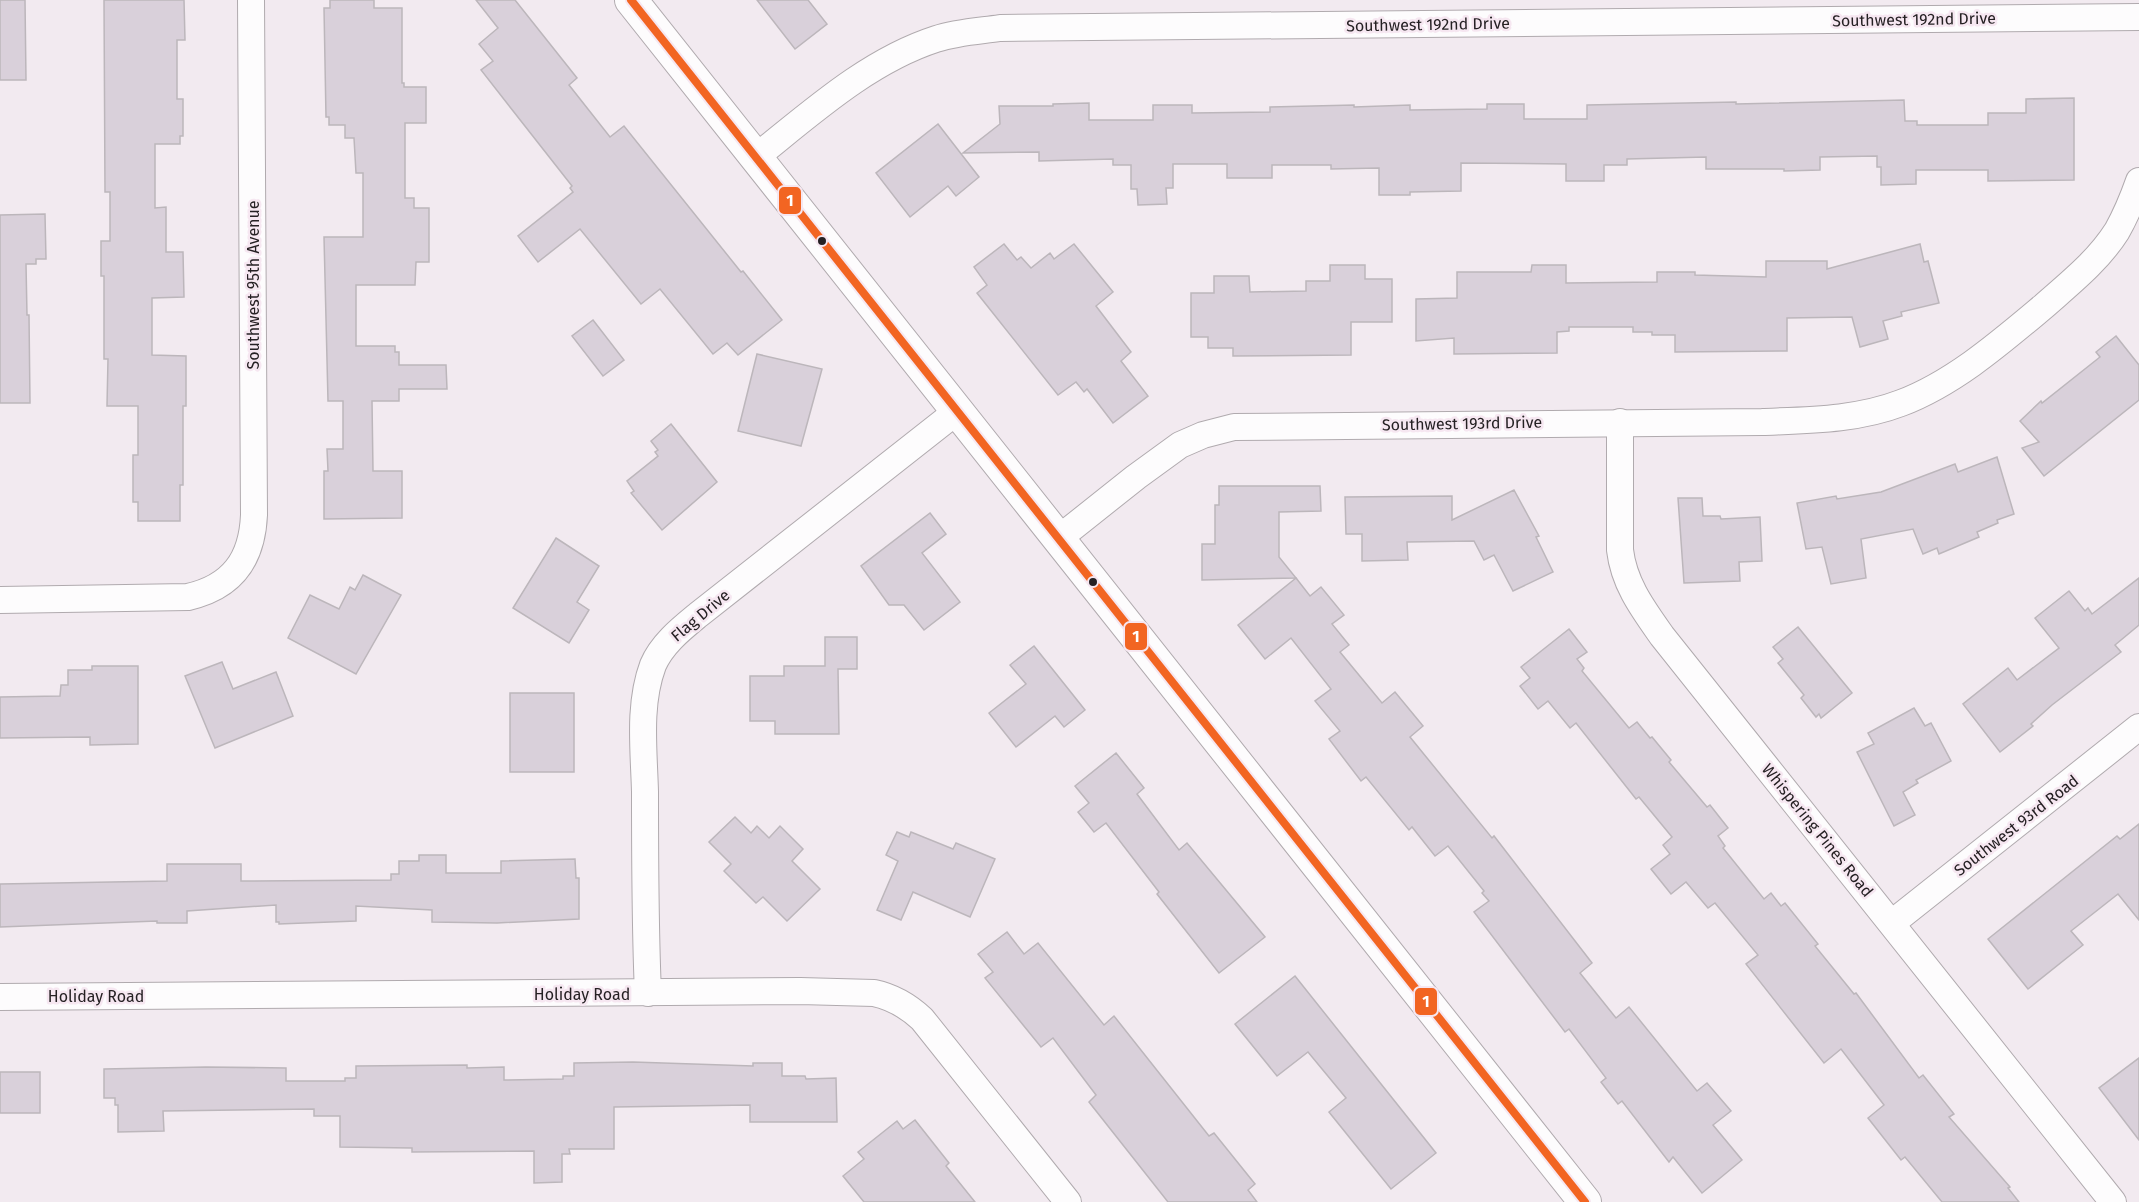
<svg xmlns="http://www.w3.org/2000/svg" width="2139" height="1202" font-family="'Fira Sans',sans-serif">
<rect width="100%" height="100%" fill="#f2eaf0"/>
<g fill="#d9d0da" stroke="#bcb6bb" stroke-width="1.5">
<polygon points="0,0 25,0 26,80 0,80"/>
<polygon points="104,0 184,0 185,40 177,40 177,99 183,99 183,136 180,136 180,144 155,144 155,208 166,207 166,252 183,252 184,297 152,298 152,355 186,356 186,406 183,406 183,485 180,485 180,521 138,521 138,502 133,502 133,455 138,455 138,406 107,406 108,359 104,359 104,276 101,276 101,241 110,241 110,192 105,192"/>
<polygon points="330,0 374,0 374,8 402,8 402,83 404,83 404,87 426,87 426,123 405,123 405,198 414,198 414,208 429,208 429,262 416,262 415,285 356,285 356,346 395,346 395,352 399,352 399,365 446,365 447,389 399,389 399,401 372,401 373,471 402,471 402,518 324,519 324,471 328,471 327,449 343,449 343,401 328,401 324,237 363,237 363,173 356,173 354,138 345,138 345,125 329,125 329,117 326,117 324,8 330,8"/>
<polygon points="476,0 515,0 577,78 569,85 610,137 624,126 741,272 743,271 782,320 738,355 727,343 713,354 660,289 641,304 580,229 538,262 518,236 573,192 570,188 572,186 481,70 493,61 479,44 498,28"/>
<polygon points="757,0 808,0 827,24 795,49"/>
<polygon points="2074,98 2074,180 1988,181 1988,170 1916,170 1916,184 1881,185 1881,167 1877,167 1877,156 1820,157 1820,170 1784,171 1784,169 1706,169 1706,157 1627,159 1627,165 1604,165 1604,181 1566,181 1566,164 1461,163 1461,191 1410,192 1410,195 1379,195 1379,168 1331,169 1331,165 1272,165 1272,178 1227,178 1227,164 1173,164 1173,188 1166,188 1167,204 1138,205 1137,189 1131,189 1131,165 1113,165 1113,159 1039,161 1039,152 963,153 1000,124 999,106 1053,106 1053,104 1089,103 1089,120 1153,120 1153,105 1192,105 1192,113 1270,112 1270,107 1354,105 1354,107 1410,105 1410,110 1487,109 1487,104 1524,104 1524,119 1587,119 1587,105 1736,102 1736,104 1904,100 1905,121 1917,121 1917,125 1988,125 1988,113 2026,113 2026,99"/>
<polygon points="938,124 979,177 956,196 948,186 910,217 876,173"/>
<polygon points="45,214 46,259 36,259 36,264 26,264 27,315 29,315 30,403 0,403 0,215"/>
<polygon points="1004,244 1017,260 1021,257 1031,268 1050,253 1054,259 1074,244 1113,292 1096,306 1131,352 1121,361 1148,396 1113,423 1087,389 1084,392 1076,382 1058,395 977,293 987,285 974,267"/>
<polygon points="1920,244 1924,262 1928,261 1939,303 1901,312 1902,316 1883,321 1888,339 1860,347 1852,317 1787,318 1787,351 1675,352 1675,335 1652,335 1652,332 1633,332 1633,327 1569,327 1569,331 1557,332 1557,353 1454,354 1454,338 1416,341 1416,299 1457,298 1457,272 1531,272 1532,265 1566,265 1566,283 1657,282 1657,272 1695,272 1695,275 1766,277 1766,261 1827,261 1827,269"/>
<polygon points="1330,265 1365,265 1365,279 1392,279 1392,322 1351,322 1351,355 1233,356 1233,348 1208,348 1208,337 1191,337 1191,293 1214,293 1214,276 1249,276 1250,292 1306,291 1306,281 1330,281"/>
<polygon points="593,320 624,360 603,376 572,336"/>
<polygon points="2116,336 2139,365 2139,400 2044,476 2022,448 2039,442 2020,421 2041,401 2042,403 2100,357 2096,352"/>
<polygon points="757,354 822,369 801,446 738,431"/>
<polygon points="671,424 717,482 662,530 631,493 634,491 627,481 658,456 655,452 658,450 651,441"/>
<polygon points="1997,457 2014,514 1997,520 1998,523 1977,532 1979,537 1939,554 1937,548 1923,554 1913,529 1861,539 1866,578 1831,584 1822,547 1806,549 1797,503 1836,496 1837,499 1881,492 1955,464 1958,472"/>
<polygon points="1219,486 1320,486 1321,511 1279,512 1279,557 1296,578 1202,580 1202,544 1215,544 1215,505 1219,505"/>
<polygon points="1514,490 1539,536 1536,537 1553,572 1513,591 1494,555 1484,560 1474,541 1407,542 1408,560 1362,561 1362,534 1346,534 1345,497 1452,496 1452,520"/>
<polygon points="1678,498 1702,498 1703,516 1720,516 1721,519 1760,517 1762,561 1739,562 1740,581 1684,583"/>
<polygon points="930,513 946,534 922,553 960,602 924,630 904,605 889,605 861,566"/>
<polygon points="556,538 599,566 577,602 589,610 569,643 513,608"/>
<polygon points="363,575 401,595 356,674 288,638 310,595 339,609 350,587 355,590"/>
<polygon points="1296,578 1310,596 1321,587 1344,615 1332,624 1349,645 1340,652 1382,703 1395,692 1423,726 1410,737 1492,838 1494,836 1592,963 1580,973 1616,1018 1629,1007 1697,1091 1707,1083 1731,1111 1713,1125 1742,1160 1702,1193 1673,1157 1669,1162 1622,1101 1618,1104 1601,1082 1606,1078 1569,1029 1565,1032 1474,912 1489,901 1482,893 1484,891 1448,846 1435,856 1412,827 1409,830 1366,777 1361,781 1329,739 1340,731 1315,701 1331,689 1291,638 1265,659 1238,625"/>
<polygon points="2139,578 2139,625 2115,645 2121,652 2052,705 2031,724 2033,726 2000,752 1963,704 2008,668 2017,680 2059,648 2035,618 2069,591 2085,611 2088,608 2092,614"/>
<polygon points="1798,627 1852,693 1821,718 1819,714 1816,717 1801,698 1804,695 1778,663 1783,659 1773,647"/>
<polygon points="1569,629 1587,652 1577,659 1584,668 1582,671 1629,728 1637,722 1650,738 1652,737 1671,760 1669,762 1707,807 1710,805 1728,828 1718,836 1725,846 1723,848 1764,899 1771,893 1781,906 1785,903 1818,944 1815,946 1854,994 1856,993 1919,1078 1923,1075 1954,1114 1949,1117 2010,1187 2008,1188 2019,1202 1942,1202 1905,1157 1901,1160 1868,1118 1884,1105 1841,1049 1824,1063 1746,964 1758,955 1715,903 1708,908 1686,882 1671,894 1651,869 1670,854 1663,845 1672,837 1639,797 1636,799 1576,723 1570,728 1548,701 1538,709 1520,686 1530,678 1521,667"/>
<polygon points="825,637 857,637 857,669 838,669 839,734 775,734 775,721 750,721 750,676 784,676 784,666 825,666"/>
<polygon points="1034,646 1085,710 1064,727 1055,716 1016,747 989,713 1026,684 1010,665"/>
<polygon points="222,662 233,689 276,672 293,716 215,748 185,676"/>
<polygon points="92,666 138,666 138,744 90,745 90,737 0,738 0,697 60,696 61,685 68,685 68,670 92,670"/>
<rect x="510" y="693" width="64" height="79"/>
<polygon points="1914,708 1925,726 1931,723 1951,761 1916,780 1918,783 1903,792 1915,815 1894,826 1857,752 1874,744 1868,733"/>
<polygon points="1116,753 1144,788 1137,794 1179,850 1187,843 1265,937 1219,973 1157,894 1159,892 1106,823 1094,832 1078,812 1089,803 1075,786"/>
<polygon points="735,817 751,833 757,826 769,838 780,826 803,849 792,861 820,889 787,921 763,897 756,903 724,871 731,864 709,842"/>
<polygon points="2139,824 2139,920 2118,894 2071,931 2083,945 2028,989 1988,939 2117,836 2120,839"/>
<polygon points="897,832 909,837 911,832 953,849 956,843 995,859 970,917 913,892 901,920 877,910 898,861 886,855"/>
<polygon points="419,855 446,855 446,873 501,873 501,861 575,859 576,878 579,878 579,919 497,923 432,922 432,910 356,906 356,921 279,924 279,922 276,922 276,905 187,911 187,923 157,923 157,921 0,927 0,884 167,881 167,864 241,864 241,881 391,880 391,874 399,874 399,861 419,861"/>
<polygon points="1007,932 1024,954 1038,943 1104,1025 1114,1016 1209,1136 1214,1133 1255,1184 1248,1190 1257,1202 1168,1202 1089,1102 1096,1095 1053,1038 1041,1047 985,978 993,972 978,954"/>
<polygon points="1295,976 1436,1153 1391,1189 1329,1112 1346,1098 1308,1052 1277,1076 1235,1024"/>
<polygon points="2139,1058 2139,1140 2099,1088"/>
<polygon points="633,1062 753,1066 753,1063 782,1063 782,1076 805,1076 806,1079 836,1078 837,1122 750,1122 750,1105 614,1107 614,1149 569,1149 570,1154 562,1154 562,1182 534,1183 534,1151 412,1152 412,1148 340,1147 340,1116 314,1116 314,1109 163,1111 164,1131 118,1132 118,1105 115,1105 115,1098 104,1098 104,1069 206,1067 286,1068 286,1081 345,1081 345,1078 356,1078 356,1066 467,1065 467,1068 504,1067 504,1080 563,1079 563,1076 574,1076 574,1063"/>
<rect x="0" y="1072" width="40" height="41"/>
<polygon points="915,1120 949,1163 946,1166 975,1202 864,1202 843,1176 864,1159 858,1152 897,1121 903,1129"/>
</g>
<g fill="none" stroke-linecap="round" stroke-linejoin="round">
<g stroke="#b0aaae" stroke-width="28">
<g id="minor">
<path d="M756 157C811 113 868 61 936 39 957 32 979 31 1000 28L2139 17"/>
<path d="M1620 422V550C1624 584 1643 609 1662 636L2113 1202"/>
<path d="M1058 539 1136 477 1180 445 1203 435 1234 427 1762 422C1809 420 1857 420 1901 403 1954 383 2001 342 2044 306 2070 283 2098 261 2117 231 2126 215 2133 198 2139 181"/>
<path d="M0 600 188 597C232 587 252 560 254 515L251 0"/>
<polyline points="1892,923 2139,727"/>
<path d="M648 993C645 926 645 859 645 792 644 751 638 705 653 665 662 644 681 629 698 615L956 412"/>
<path d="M0 997 800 991 874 993C893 997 908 1006 922 1019L1068 1202"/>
</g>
</g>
<g stroke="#b0aaae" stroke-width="34">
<polyline id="tertiary" points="631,0 1585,1202"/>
</g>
<use href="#minor" stroke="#fdfcfd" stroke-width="26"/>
<use href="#tertiary" stroke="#fdfcfd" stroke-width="32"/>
<g stroke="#f6e7f1" stroke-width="12">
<polyline id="bus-1" points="631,0 1585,1202"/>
</g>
<use href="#bus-1" stroke="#f26522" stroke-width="8"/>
</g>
<g fill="#252023" stroke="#f6e7f1" stroke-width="2">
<circle cx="822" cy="241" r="5"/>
<circle cx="1093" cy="582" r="5"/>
</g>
<g text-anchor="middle" stroke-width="5" stroke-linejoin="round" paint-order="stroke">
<g font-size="16" fill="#252023" stroke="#f6e7f1">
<text transform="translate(1914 19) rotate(-1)" y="6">Southwest 192nd Drive</text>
<text transform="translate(1428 24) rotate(-1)" y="6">Southwest 192nd Drive</text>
<text transform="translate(253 285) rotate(-90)" y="6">Southwest 95th Avenue</text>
<text transform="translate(1462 423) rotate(-1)" y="6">Southwest 193rd Drive</text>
<text transform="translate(700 615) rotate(-40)" y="6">Flag Drive</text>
<text transform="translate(2016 825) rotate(-38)" y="6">Southwest 93rd Road</text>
<text transform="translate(1818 830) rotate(51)" y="6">Whispering Pines Road</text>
<text x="582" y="1000">Holiday Road</text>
<text x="96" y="1002">Holiday Road</text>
</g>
</g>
<g stroke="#f6e7f1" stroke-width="2">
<rect x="778" y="186" width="24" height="29" rx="6" fill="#f26522"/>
<rect x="1124" y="622" width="24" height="29" rx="6" fill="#f26522"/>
<rect x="1414" y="987" width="24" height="29" rx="6" fill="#f26522"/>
</g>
<g font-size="16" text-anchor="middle" font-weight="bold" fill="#fff">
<text x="790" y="206">1</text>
<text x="1136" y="642">1</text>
<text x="1426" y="1007">1</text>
</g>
</svg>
